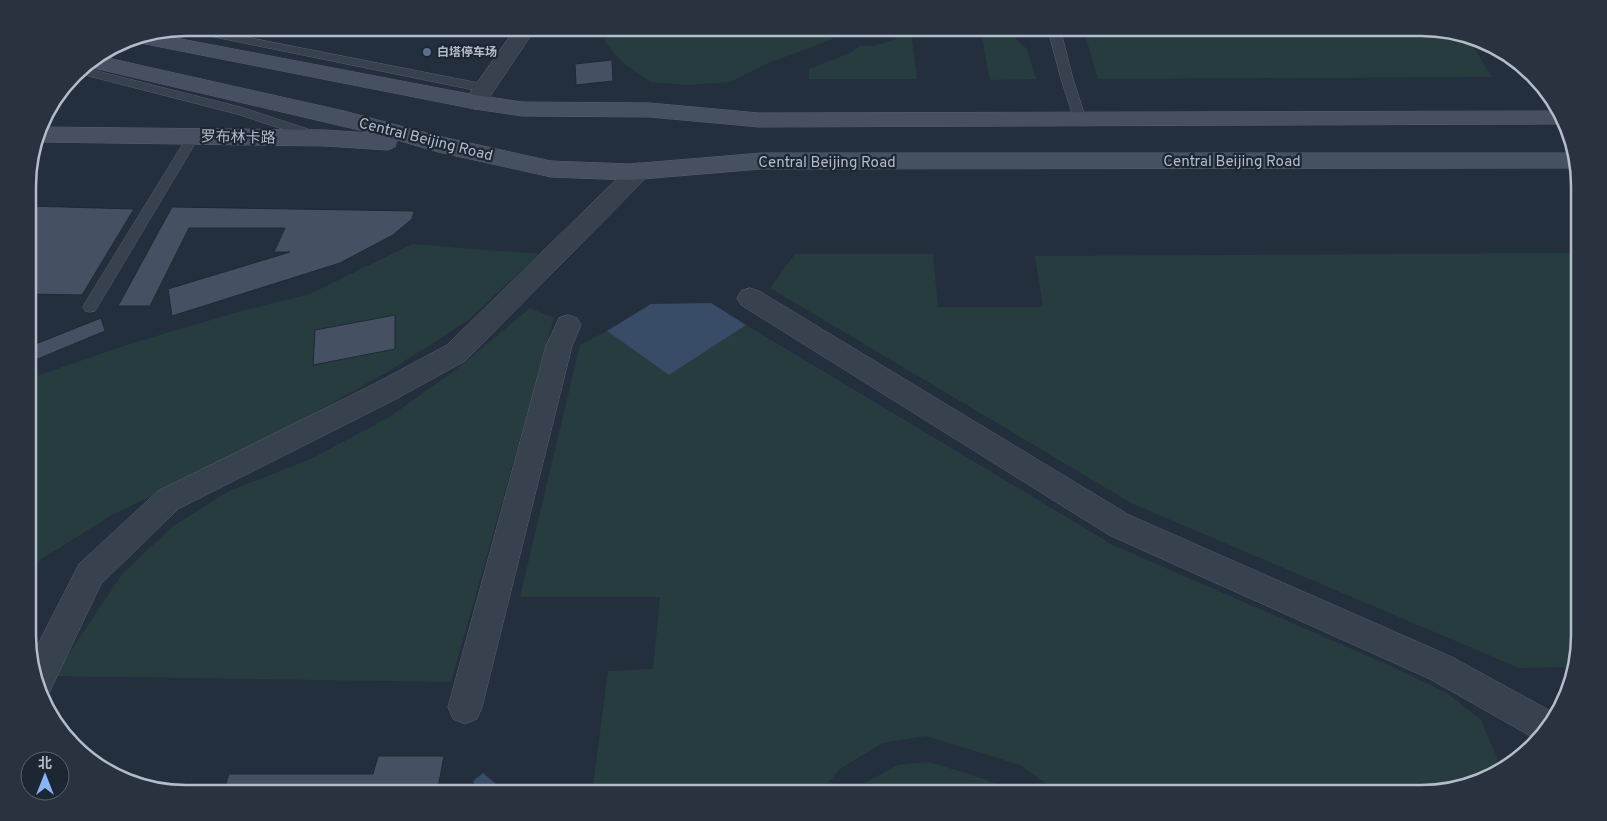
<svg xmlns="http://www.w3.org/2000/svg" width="1607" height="821" font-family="Overpass,'Noto Sans SC',sans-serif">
<rect width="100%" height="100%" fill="#242f3e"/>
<g fill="#263c3f">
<polygon points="603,28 848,28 830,40 766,64 730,82 689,85 650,82 622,62 605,42"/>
<polygon points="980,28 1005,28 1027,49 1036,79 990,80"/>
<polygon points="1083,28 1421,28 1468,38 1492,77 1098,79"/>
<polygon points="903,33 911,33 917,79 809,79 809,69 852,52 860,46 874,46 894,40"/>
<polygon points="412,244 539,254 467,321 389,371 248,450 112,515 29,567 28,379 129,344 245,310 310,294"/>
<polygon points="1578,253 1579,635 1572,667 1519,668 1133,504 770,288 795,254 933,254 938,307 1043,307 1035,256"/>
<polygon points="530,308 554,318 451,682 54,676 123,573 173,526 229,491 313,458 391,416 458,368"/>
<polygon points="746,325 1113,545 1384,663 1447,693 1481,720 1497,757 1498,771 1431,793 1059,793 1020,765 926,736 882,743 840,769 819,793 592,793 608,671 653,669 660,597 520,597 580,345 607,331 669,375"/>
<polygon points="927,762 967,773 1011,789 1015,793 854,793 857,787 898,765"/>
</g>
<g fill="#394c67">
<polygon points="711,303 746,325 669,375 607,331 651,304"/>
<polygon points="483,773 502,789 501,793 478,793 473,781"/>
</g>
<g fill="#455162" stroke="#1f2835">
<polygon points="612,60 613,81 576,85 575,64"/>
<polygon points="28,206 134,209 82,295 30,294 28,297"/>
<polygon points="172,207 414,211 412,219 393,235 340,263 172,316 168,289 290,252 274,252 285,228 189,228 150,306 118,306"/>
<polygon points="395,315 395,349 313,365 315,330"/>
<polygon points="101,318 105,331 28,363 28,347"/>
<polygon points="378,756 444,756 437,793 223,793 229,774 373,774"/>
</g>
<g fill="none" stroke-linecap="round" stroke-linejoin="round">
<g stroke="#565f6c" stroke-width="1">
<g id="lane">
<polygon points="186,28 200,28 484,84 490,88 484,92 185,31 180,29"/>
<polygon points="1048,28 1060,28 1073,79 1086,119 1084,122 1076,122 1074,119 1061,79"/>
<polygon points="81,67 240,107 320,133 322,136 316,140 237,114 77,73"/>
<polygon points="1532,77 1547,90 1555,108 1549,108 1530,80"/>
<polygon points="193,133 199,137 95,311 90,312 85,311 83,307 85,303 189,134"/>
</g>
</g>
<g stroke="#565f6c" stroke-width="1">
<g id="street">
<polygon points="516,28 536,28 483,107 475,109 467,107 464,102"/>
<polygon points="639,163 647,165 650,171 647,177 465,361 394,400 178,509 101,584 50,691 44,693 30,660 79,564 158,491 374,384 447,345 631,165"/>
<polygon points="750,288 759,291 1129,515 1452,657 1556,714 1534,738 1430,679 1109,535 741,305 737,298 741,291"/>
<polygon points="568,315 577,318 581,325 572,346 482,707 477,719 465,724 453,719 448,707 546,346 559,318"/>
</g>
</g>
<g stroke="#565f6c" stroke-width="1">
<g id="secondary">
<polygon points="155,34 475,95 522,102 650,103 759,113 1556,111 1561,124 759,127 650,117 522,116 475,109 140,43 133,42 131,38"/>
<polygon points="99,56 344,111 438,136 551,161 630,164 761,153 1573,153 1578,168 761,169 630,180 551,177 438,152 397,140 395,147 387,150 325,146 37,142 41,127 325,130 372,133 85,66"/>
</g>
</g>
<use href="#lane" fill="#38414e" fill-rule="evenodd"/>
<use href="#street" fill="#38414e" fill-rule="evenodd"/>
<use href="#secondary" fill="#465061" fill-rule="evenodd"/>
</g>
<circle fill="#5c6f8a" stroke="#1d2633" stroke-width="2" cx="427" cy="52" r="5"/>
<g text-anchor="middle" stroke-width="4.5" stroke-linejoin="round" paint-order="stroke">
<g font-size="12" font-weight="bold" fill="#b4bcc9" stroke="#1d2633" text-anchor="start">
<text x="437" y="56">白塔停车场</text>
</g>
<g font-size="15" fill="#b4bcc9" stroke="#1d2633">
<text transform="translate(238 137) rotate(1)" y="5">罗布林卡路</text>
<text transform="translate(426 139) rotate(14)" y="5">Central Beijing Road</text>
<text x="1232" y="166">Central Beijing Road</text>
<text x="827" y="167">Central Beijing Road</text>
</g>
</g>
<path d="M0 0H1607V821H0ZM186 36H1421A150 150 0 0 1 1571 186V635A150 150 0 0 1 1421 785H186A150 150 0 0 1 36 635V186A150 150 0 0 1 186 36Z" fill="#29323f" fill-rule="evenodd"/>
<path fill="none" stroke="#b4bcc9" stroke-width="2.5" d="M186 36H1421A150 150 0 0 1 1571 186V635A150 150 0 0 1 1421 785H186A150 150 0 0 1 36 635V186A150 150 0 0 1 186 36Z"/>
<g transform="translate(45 776)"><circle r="24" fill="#1d2633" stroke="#59626f"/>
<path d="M0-4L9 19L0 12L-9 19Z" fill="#8ab4f8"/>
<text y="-8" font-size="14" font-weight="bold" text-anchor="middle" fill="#b4bcc9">北</text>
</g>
</svg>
